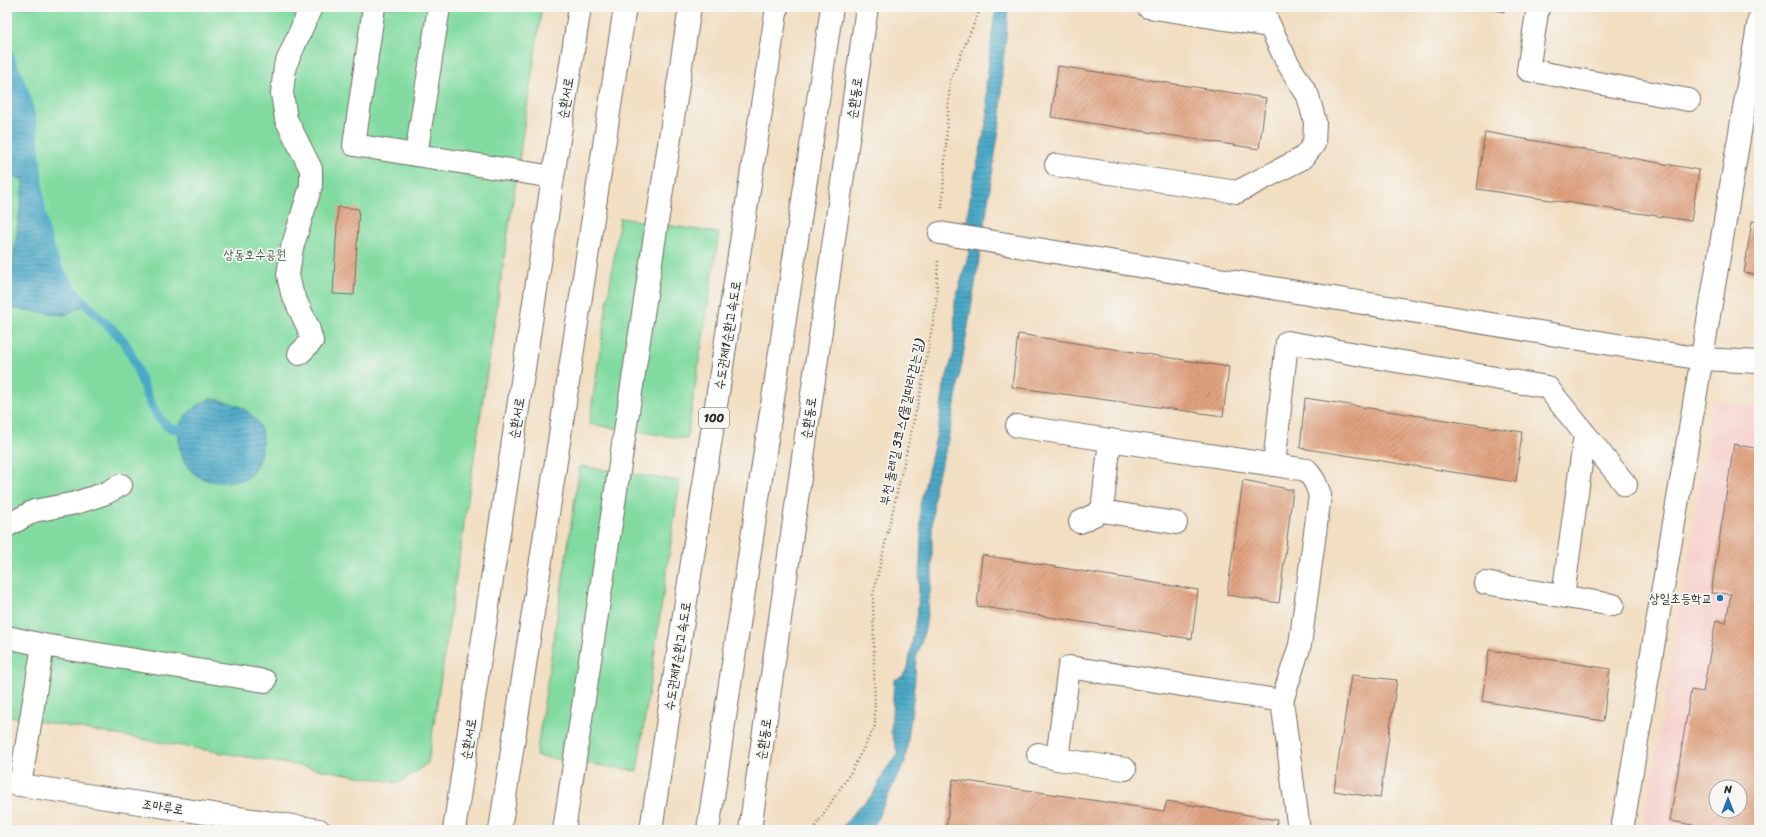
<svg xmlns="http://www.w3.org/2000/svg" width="1766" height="837" font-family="Sriracha,'Poor Story',sans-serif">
<defs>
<pattern id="water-rules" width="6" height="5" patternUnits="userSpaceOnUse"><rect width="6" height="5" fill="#49a9c8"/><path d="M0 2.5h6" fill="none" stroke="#3d8aa3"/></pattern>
<pattern id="building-hatch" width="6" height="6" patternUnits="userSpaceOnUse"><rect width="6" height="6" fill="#e1a27f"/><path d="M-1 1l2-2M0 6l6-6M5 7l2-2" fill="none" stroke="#b78468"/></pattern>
</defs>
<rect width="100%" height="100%" fill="#f6f6f2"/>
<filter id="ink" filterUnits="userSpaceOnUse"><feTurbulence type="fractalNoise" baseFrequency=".025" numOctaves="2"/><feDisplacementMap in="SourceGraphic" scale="8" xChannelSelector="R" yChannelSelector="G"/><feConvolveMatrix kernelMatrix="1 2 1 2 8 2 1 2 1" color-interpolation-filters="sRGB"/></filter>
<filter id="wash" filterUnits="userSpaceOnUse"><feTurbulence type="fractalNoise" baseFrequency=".012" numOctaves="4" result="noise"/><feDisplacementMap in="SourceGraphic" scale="16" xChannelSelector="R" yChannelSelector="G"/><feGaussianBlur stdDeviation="0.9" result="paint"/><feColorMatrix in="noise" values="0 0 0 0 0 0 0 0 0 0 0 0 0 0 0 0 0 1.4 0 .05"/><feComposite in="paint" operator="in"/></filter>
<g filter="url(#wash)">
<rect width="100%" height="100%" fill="#f2dec1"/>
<path fill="#f7d0cb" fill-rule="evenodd" d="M1714 401 1759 408V830H1643ZM1716 787H1740V811H1716Z"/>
<g fill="#81dba0" stroke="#568366">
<polygon points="7,7 542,7 428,763 399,783 7,716"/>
<polygon points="620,218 719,233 687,439 589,424"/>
<polygon points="580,466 680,481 637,771 536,756"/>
</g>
<g fill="url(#water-rules)" stroke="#3a6a7a">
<polygon points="997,7 1008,7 1006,37 1002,70 1001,115 982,242 953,416 946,449 935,484 932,526 932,577 925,629 916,658 914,693 905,762 893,785 872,830 840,830 859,807 872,796 886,769 898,754 891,732 894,680 902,677 908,667 918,606 921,538 920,506 939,424 944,385 954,352 955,301 969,253 966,228 971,192 988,115 986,86 994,18"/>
<path d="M7 51C16 71 26 92 31 114 41 170 33 224 62 276 68 286 78 295 86 304L65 315 7 308 24 179 7 176Z"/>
<path d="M209 399C239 400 270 418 261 453 258 462 254 476 243 480 240 481 235 481 231 481 201 487 177 467 179 436 179 431 180 423 183 419 189 410 201 404 209 399Z"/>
</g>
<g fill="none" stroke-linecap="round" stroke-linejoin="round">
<path stroke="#49a9c8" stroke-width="9" d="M7 51C16 71 26 92 30 113 41 164 34 213 55 262 67 288 90 308 111 328 117 334 123 339 127 346 138 364 150 420 171 428 173 429 177 429 180 429"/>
</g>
<g id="blocks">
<g fill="url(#building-hatch)" fill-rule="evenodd">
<polygon points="1481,7 1504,7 1504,12"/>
<polygon points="1058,66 1266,98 1259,149 1051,117"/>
<polygon points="1485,132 1699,170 1691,221 1477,189"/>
<polygon points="338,207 359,209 354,295 333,294"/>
<polygon points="1752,221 1759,222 1759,275 1744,273"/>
<polygon points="1018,334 1229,367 1223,416 1012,387"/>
<polygon points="1305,398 1522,432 1516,482 1300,448"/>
<path d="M1734 444 1759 449V830H1721L1670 821 1691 690 1703 692 1716 620 1726 623 1731 594 1711 593ZM1716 787H1740V811H1716Z"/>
<polygon points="1243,480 1293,490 1279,603 1227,595"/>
<polygon points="982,555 1198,590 1192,639 977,606"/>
<polygon points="1489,650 1610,669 1603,721 1482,701"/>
<polygon points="1351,675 1397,680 1380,798 1334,791"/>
<polygon points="953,779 1164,811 1167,801 1277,820 1276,830 963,830 946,827"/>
</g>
</g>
</g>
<g filter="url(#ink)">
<use href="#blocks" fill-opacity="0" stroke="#716a60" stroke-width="1"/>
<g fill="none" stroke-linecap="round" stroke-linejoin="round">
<g stroke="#716a60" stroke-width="24">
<g id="minor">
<polyline points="374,7 354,145 553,177"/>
<polyline points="1148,7 1269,26"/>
<polyline points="1538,7 1528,70 1689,100"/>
<polyline points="416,155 439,7"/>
<polyline points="1056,165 1237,192 1303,158 1314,144 1315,122 1308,96 1287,62 1267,20 1264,7"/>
<polyline points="940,233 1702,359 1759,362"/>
<polyline points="299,354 312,341 308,327 292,293 288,275 292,248 311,186 311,169 286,119 282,93 285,66 311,7"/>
<polyline points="1017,426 1307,470 1315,482 1320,495 1300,645 1282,701"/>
<polyline points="1585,434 1626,485"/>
<polyline points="1274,465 1287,342 1547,387 1585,434 1563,596"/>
<polyline points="1102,511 1176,523"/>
<polyline points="1080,522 1102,511 1110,440"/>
<polyline points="7,526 34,511 76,503 106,493 121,485"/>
<polyline points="1485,583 1613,605"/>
<polyline points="7,637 43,645 265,681"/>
<polyline points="1038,754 1057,759"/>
<polyline points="1125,769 1057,759 1069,667 1282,701 1299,830"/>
<polyline points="7,783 319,830"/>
<polyline points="20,785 43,645"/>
<polyline points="454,830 553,177 580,7"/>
<polyline points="750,830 867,7"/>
<polyline points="1622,830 1759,20"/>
</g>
</g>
<g stroke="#716a60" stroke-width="24">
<g id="highway">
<polyline points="500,830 625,7"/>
<polyline points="564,830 690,7"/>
<polyline points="651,830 777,7"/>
<polyline points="708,830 832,7"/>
</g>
</g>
<g stroke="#716a60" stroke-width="2.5" stroke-dasharray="1 3" stroke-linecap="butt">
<polyline points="942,208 950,81 981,7"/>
<polyline points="813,830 851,772 875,726 873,595 920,394 936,305 938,259"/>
</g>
<use href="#minor" stroke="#fff" stroke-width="22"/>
<use href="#highway" stroke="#fff" stroke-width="22"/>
</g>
</g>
<circle fill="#1f6fb2" stroke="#f6f6f2" stroke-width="1.5" cx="1720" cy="598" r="4"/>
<g text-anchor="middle" stroke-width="3.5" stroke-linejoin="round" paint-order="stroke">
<rect fill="#f6f6f2" stroke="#686867" stroke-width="1" x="699" y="408" width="30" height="20" rx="3"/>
<g font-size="12" font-weight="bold" fill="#2b2b2b">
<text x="714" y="422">100</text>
</g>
<g font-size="13" fill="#2b2b2b" stroke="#f6f6f2">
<text transform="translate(565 98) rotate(-81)" y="5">순환서로</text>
<text transform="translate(854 98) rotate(-82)" y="5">순환동로</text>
<text transform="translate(727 335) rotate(-81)" y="5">수도권제1순환고속도로</text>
<text transform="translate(516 418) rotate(-81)" y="5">순환서로</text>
<text transform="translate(808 418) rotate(-82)" y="5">순환동로</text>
<text transform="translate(901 422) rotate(-78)" y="5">부천 둘레길 3코스(물길따라걷는길)</text>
<text transform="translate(677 656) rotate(-81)" y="5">수도권제1순환고속도로</text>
<text transform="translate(468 739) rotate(-81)" y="5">순환서로</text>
<text transform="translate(763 739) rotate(-82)" y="5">순환동로</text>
<text transform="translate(163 806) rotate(9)" y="5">조마루로</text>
</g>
<g font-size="13" fill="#405748" stroke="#f6f6f2">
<text x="255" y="259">상동호수공원</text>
</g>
<g font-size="13" fill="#2b2b2b" stroke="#f6f6f2" text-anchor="end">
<text x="1712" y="603">상일초등학교</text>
</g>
</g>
<rect width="1766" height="837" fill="none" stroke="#f6f6f2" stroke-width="24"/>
<g transform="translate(1728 799)"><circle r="19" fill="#f6f6f2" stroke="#a5a5a2"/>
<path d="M0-3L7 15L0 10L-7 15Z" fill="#1f6fb2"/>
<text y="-6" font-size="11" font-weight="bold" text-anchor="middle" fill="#2b2b2b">N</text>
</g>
</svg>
